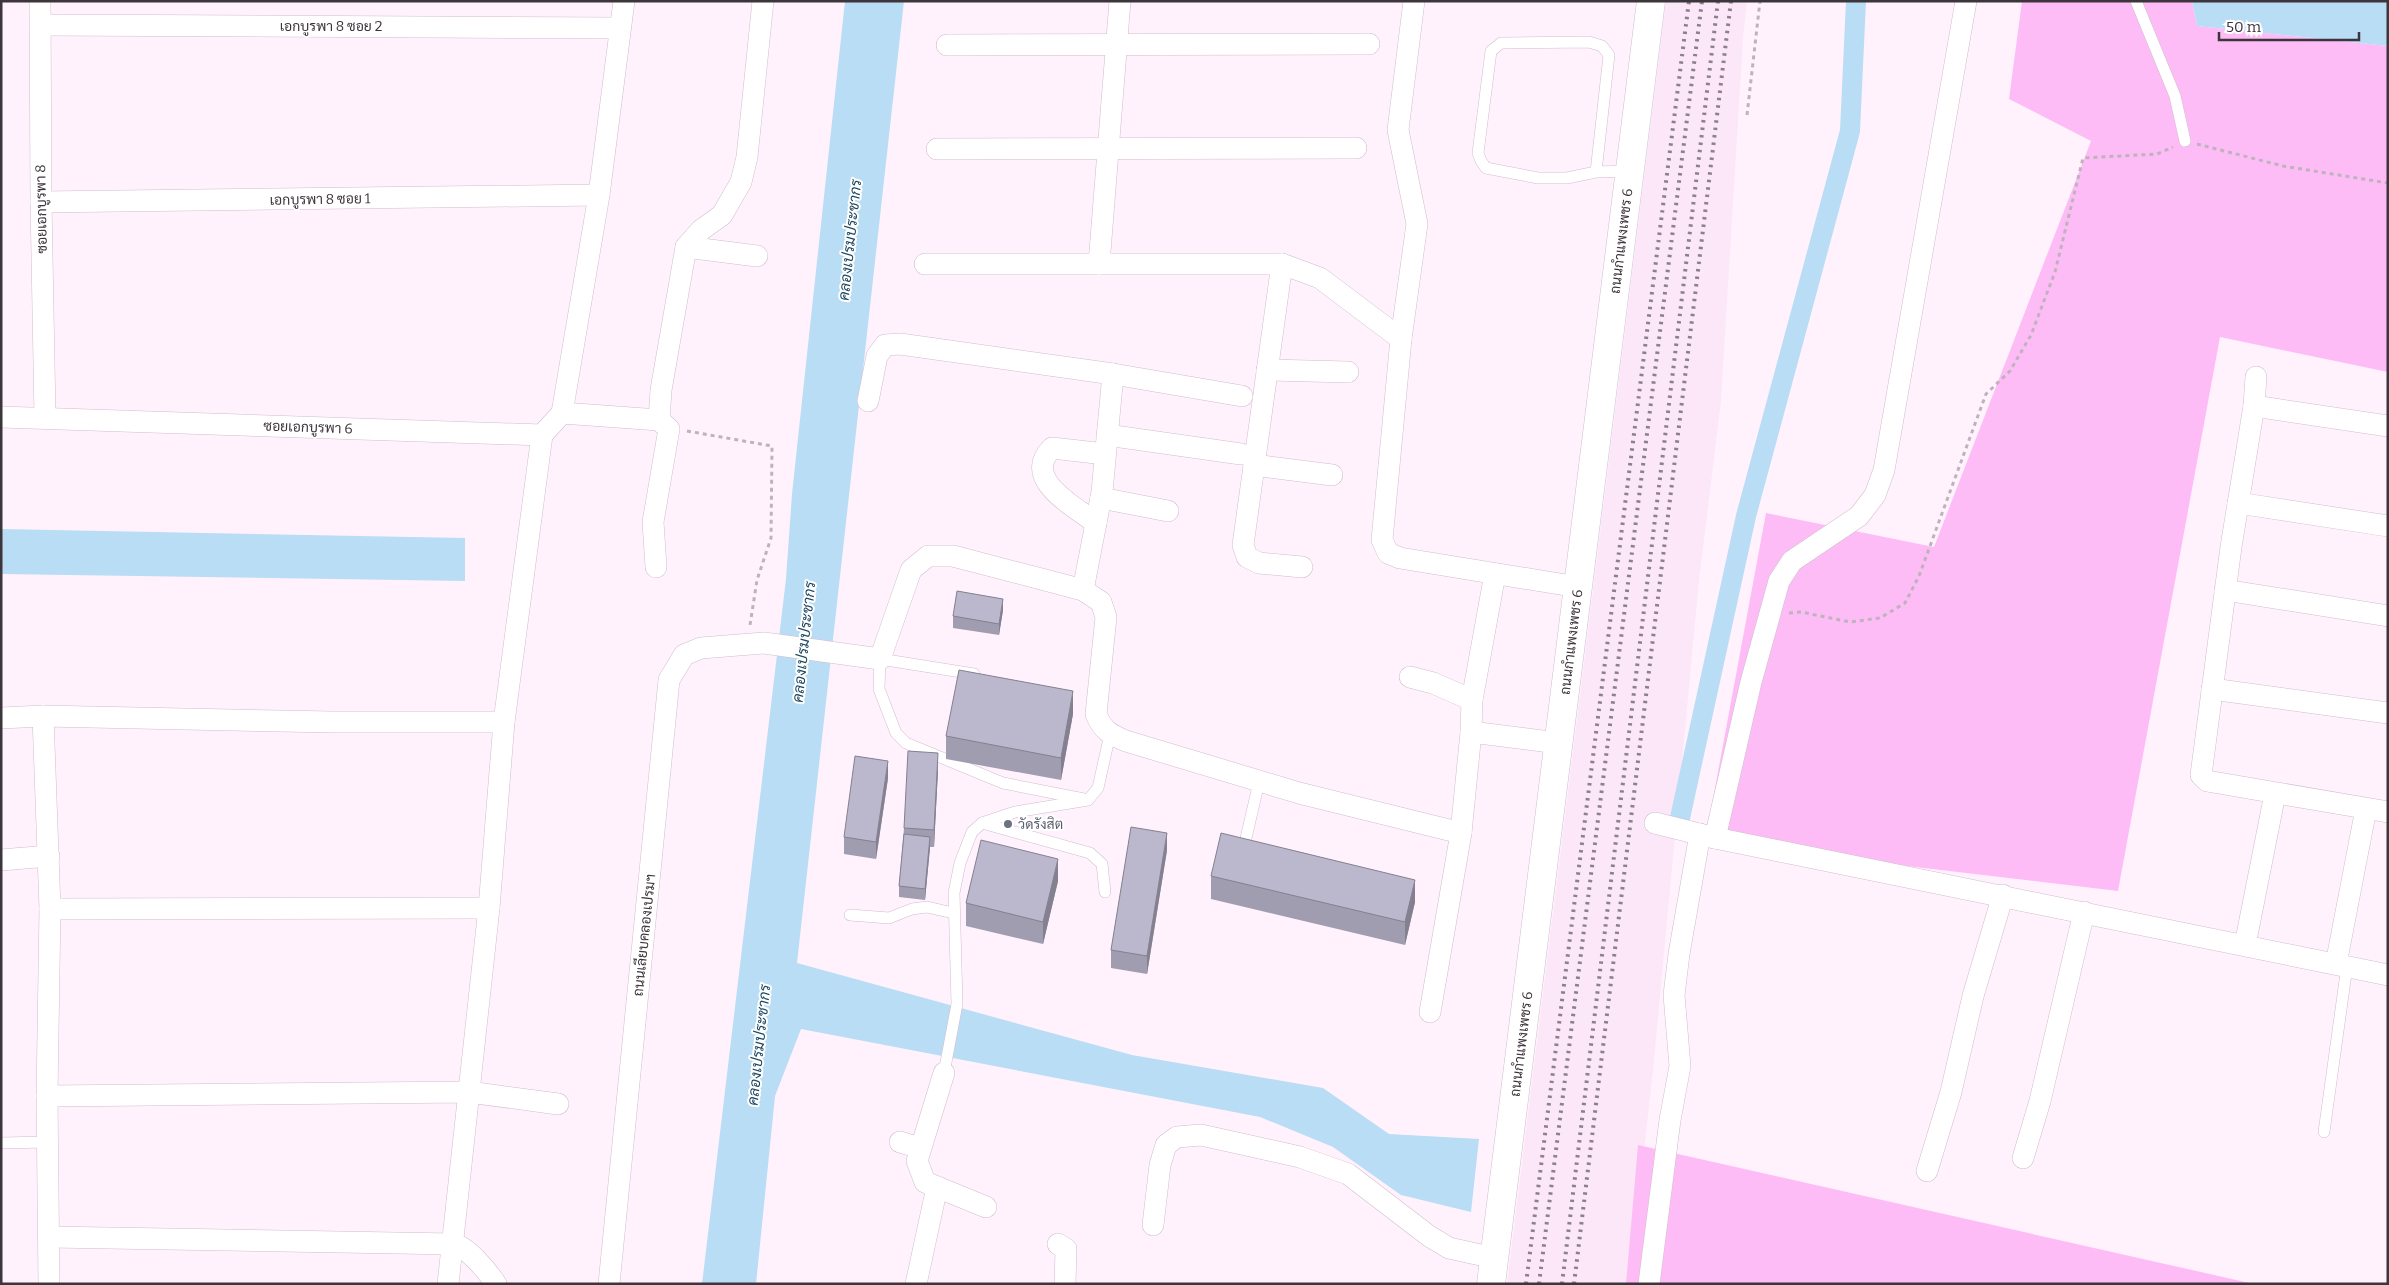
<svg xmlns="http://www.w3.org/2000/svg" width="2389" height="1285" font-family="Bitter,Sarabun,serif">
<rect width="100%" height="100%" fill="#fff2fd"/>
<polygon fill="#fce7f9" points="1666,1 1747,1 1743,39 1721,401 1699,581 1653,1071 1629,1284 1507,1284"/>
<g fill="#febcf7">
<polygon points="2022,1 2192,1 2197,26 2388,46 2388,372 2220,337 2118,891 1705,842 1766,513 1934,547 2091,141 2009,99"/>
<polygon points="1638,1145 2254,1284 1626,1284"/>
</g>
<g fill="#b9ddf5">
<polygon points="845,1 904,1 797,963 1132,1055 1323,1088 1389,1134 1479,1139 1471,1212 1401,1195 1333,1147 1260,1117 801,1029 775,1096 756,1284 702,1284 786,579 792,494"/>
<polygon points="2192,1 2388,1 2388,46 2197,26"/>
<polygon points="1,529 465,538 465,581 1,574"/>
</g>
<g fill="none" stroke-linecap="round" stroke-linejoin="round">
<polyline stroke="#b9ddf5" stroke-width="20" points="1680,818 1746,516 1850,131 1856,1"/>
<g stroke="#d0bdce" stroke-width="12">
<g id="lane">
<polyline points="2136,1 2175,96 2185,141"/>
<polyline points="1596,172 1609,55 1602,46 1589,42 1501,43 1491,51 1478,153 1481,161 1486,168 1538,178 1567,178 1596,172 1630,171"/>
<polyline points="974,674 880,659 879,689 896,733 906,743 1003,783 1084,799"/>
<polyline points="982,823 1090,853 1102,864 1105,892"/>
<polyline points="1243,851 1259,782"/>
<polyline points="850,915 889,918 912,909 927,907 953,913"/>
<polyline points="944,1073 957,1004 954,893 960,863 972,832 982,823 1015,812 1088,800 1098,788 1110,734"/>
<polyline points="2324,1132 2347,966"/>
<polyline points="1,1143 48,1142"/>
</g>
</g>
<g stroke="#d0bdce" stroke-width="22">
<g id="street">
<polyline points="40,1 41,202 45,417"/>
<polyline points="1414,1 1398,130 1417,224 1401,339 1382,540 1388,553 1400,558 1578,587"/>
<polyline points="41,25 620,28"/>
<polyline points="947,45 1369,44"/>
<polyline points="937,149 1356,148"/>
<polyline points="41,202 599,195"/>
<polyline points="686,247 757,256"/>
<polyline points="925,264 1282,264 1320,278 1401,339"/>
<polyline points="1099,264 1120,1"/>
<polyline points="1282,264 1243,545 1247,557 1259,563 1302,567"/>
<polyline points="1267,370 1348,372"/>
<polyline points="2256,377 2254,406 2231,547 2201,775 2207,781 2388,812"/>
<polyline points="868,401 877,356 885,345 900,344 1113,374 1242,396"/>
<polyline points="2254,406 2388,426"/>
<polyline points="562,413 599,195 624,1"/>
<polyline points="562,413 659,420"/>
<polyline points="1,417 542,435 562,413"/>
<polyline points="1107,435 1241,454"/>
<polyline points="1254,465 1332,475"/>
<polyline points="1101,498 1168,511"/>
<polyline points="2238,503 2388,526"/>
<path d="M1096 523C1074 506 1021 479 1052 448L1105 454"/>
<polyline points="656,567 653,522 669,429 659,420 661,390 686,247 701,230 722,215 741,182 747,157 763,1"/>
<polyline points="1083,590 1102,492 1113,374"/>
<polyline points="2225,590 2388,616"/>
<polyline points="1410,677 1433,683 1472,700"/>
<polyline points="2212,689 2388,713"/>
<polyline points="43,716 50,909 47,1096 49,1284"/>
<polyline points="1,718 43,716 332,722 504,722"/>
<polyline points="1471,732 1558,743"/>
<polyline points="1655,823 1715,838 2388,975"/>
<polyline points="1715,838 1751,682 1779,581 1792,561 1859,516 1875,495 1884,470 1966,1"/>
<polyline points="1,860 49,856"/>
<polyline points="50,909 489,908"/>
<polyline points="2245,945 2275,794"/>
<polyline points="2336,964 2366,809"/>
<polyline points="1430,1012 1461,833"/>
<polyline points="944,1073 917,1161 925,1182 986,1207"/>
<polyline points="47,1096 469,1092 558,1104"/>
<polyline points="900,1142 920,1148"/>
<polyline points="2023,1158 2040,1101 2084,912"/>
<polyline points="1927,1171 1951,1092 1973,996 2003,895"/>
<polyline points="1153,1225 1160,1165 1166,1145 1177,1137 1201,1135 1300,1157 1348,1174 1429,1236 1449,1248 1494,1258"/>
<path d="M50 1237 453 1244C467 1246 488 1272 496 1284"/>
<polyline points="1058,1244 1066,1249 1065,1284"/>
<polyline points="448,1284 489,908 504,722 542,435"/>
<path d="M609 1284 669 680 684 655 701 648 764 643 880 659 911 570 928 556H953L1083 590 1101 602 1106 617 1096 714C1102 730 1111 735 1126 741L1299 793 1461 833 1471 732 1472 700 1495 574"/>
<polyline points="916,1284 937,1187"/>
<polyline points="1649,1284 1670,1120 1680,1066 1674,995 1679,954 1700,834"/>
</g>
</g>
<g stroke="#d0bdce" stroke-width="29">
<polyline id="secondary" points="1491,1284 1651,1"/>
</g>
<g stroke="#beb3bd" stroke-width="3" stroke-dasharray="4 4" stroke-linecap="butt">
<polyline points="1747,115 1760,1"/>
<polyline points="2197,144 2283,166 2388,183"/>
<polyline points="687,431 772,446 771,538 757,580 750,625"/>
<polyline points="1789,613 1801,612 1850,622 1880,618 1905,603 1919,576 1986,394 2010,371 2031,335 2055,272 2083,158 2157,154 2173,147"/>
</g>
<use href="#lane" stroke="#fff" stroke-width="11"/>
<use href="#street" stroke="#fff" stroke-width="21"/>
<use href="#secondary" stroke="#fff" stroke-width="28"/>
<g stroke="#8b818a" stroke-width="4" stroke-dasharray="2.5 5" stroke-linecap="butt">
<polyline points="1526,1284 1689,1"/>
<polyline points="1539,1284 1702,1"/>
<polyline points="1562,1284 1718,1"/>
<polyline points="1574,1284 1731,1"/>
</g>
</g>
<g fill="#a19db0">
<polygon points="1003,610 999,635 953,628 953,616"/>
<polygon points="1073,714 1061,780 946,759 946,736"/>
<polygon points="938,770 934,847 930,847 925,900 899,897 899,886 904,828"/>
<polygon points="888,778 876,859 844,854 844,837"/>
<polygon points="1167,850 1147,974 1111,968 1111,950"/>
<polygon points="1211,876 1415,902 1405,945 1211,899"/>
<polygon points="1058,881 1043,944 966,926 966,903"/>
</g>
<g fill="#838090">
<polygon points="1003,599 1003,610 999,635 999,624"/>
<polygon points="1073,691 1073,714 1061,780 1061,758"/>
<polygon points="938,753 938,770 934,847 934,830"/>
<polygon points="888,761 888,778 876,859 876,842"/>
<polygon points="1167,833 1167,850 1147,974 1147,956"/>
<polygon points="930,837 930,848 925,900 925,889"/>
<polygon points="1058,859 1058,881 1043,944 1043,922"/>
<polygon points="1415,880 1415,902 1405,945 1405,922"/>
</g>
<g fill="#bbb7cd" stroke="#838090">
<polygon points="957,591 1003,599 999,624 953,616"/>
<polygon points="959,670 1073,691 1061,758 946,736"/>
<polygon points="908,751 938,753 934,830 904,828"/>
<polygon points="855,756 888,761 876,842 844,837"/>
<polygon points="1131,827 1167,833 1147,956 1111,950"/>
<polygon points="1221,833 1415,880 1405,922 1211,876"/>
<polygon points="904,834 930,837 925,889 899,886"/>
<polygon points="981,840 1058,859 1043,922 966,903"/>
</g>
<circle fill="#6b7280" stroke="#fff" stroke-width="2" cx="1008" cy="824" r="5"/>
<g text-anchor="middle" stroke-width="4" stroke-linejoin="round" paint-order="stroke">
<g font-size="14" fill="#3d353c" stroke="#fff">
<text x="331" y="31">เอกบูรพา 8 ซอย 2</text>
<text transform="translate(320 199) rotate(-1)" y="5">เอกบูรพา 8 ซอย 1</text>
<text transform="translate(41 209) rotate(-91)" y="5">ซอยเอกบูรพา 8</text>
<text transform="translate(1621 241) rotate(-83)" y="5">ถนนกำแพงเพชร 6</text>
<text transform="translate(308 427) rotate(2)" y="5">ซอยเอกบูรพา 6</text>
<text transform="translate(1571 642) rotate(-83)" y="5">ถนนกำแพงเพชร 6</text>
<text transform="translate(644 935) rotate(-84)" y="5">ถนนเลียบคลองเปรมฯ</text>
<text transform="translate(1521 1044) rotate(-83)" y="5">ถนนกำแพงเพชร 6</text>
</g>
<g font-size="14" fill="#5b616d" stroke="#fff" text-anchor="start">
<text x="1018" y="829">วัดรังสิต</text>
</g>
<g font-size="15" font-style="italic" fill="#1d4760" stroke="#fff">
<text transform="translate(850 240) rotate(-84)" y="5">คลองเปรมประชากร</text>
<text transform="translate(804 642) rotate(-84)" y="5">คลองเปรมประชากร</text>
<text transform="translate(759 1045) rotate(-84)" y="5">คลองเปรมประชากร</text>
</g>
</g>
<rect width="2389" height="1285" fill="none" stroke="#3d353c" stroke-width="5"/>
<path d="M2219 32v8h140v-8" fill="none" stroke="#3d353c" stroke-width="2.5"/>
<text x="2226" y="32" font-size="15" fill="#3d353c" stroke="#ffffff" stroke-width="4" paint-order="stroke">50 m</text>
</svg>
